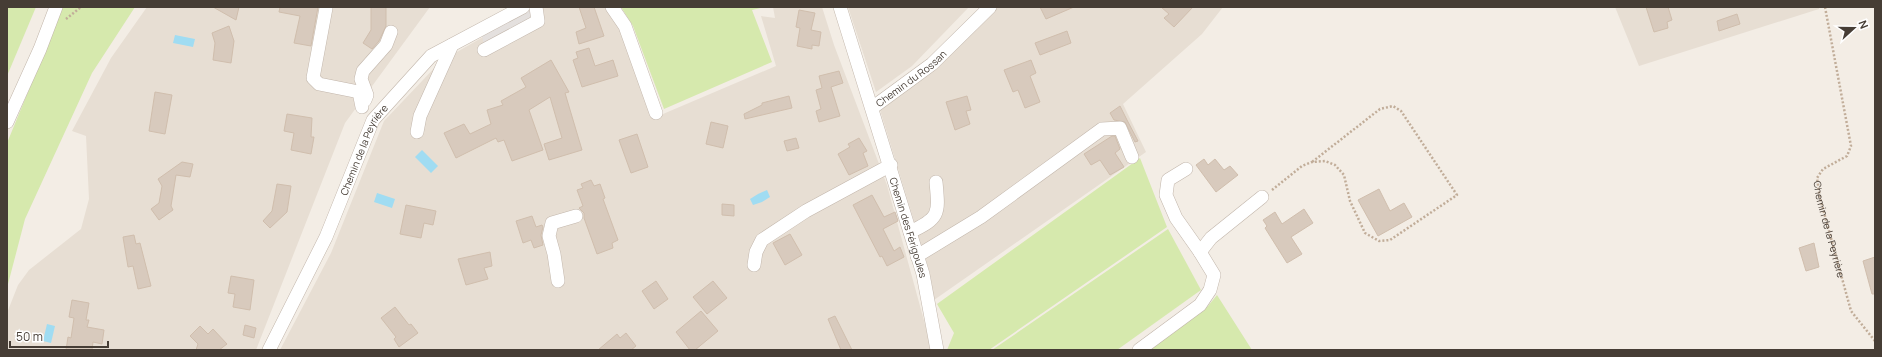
<svg xmlns="http://www.w3.org/2000/svg" width="1882" height="357" font-family="Manrope,sans-serif">
<rect width="100%" height="100%" fill="#f3ede5"/>
<g fill="#e7ded3">
<polygon points="147,7 430,7 345,123 256,350 7,350 7,313 18,285 29,270 81,229 89,199 86,136 72,131 111,58"/>
<polygon points="536,7 619,7 663,114 776,66 761,16 775,18 773,7 822,7 834,45 887,185 932,350 280,350 331,253 384,121 441,61"/>
<polygon points="848,7 969,7 912,66 876,92"/>
<polygon points="997,7 1223,7 1202,34 1123,104 1146,152 934,300 930,273 880,110 936,70"/>
<polygon points="1615,7 1819,7 1819,9 1639,66"/>
</g>
<g fill="#d6e9ad">
<polygon points="7,7 36,7 7,76"/>
<polygon points="63,7 135,7 92,73 25,219 7,288 7,143"/>
<polygon points="621,7 765,7 752,10 772,62 664,109 633,26"/>
<polygon points="1140,158 1167,227 989,350 947,350 954,333 937,304"/>
<polygon points="1168,229 1201,290 1117,350 992,350"/>
<polygon points="1217,295 1252,350 1149,350 1208,306"/>
</g>
<polygon fill="#e4e0de" points="530,10 532,19 484,46 482,35"/>
<g fill="#a0dcf2">
<polygon points="175,35 195,39 193,47 173,43"/>
<polygon points="422,150 438,166 431,173 415,157"/>
<polygon points="767,190 770,197 762,202 753,205 750,199 758,194"/>
<polygon points="377,193 395,199 392,208 374,202"/>
<polygon points="47,324 55,326 51,343 43,341"/>
</g>
<g fill="#d8cabd" stroke="#d0bead">
<polygon points="213,7 239,7 236,20"/>
<polygon points="280,7 318,7 311,46 294,43 300,16 279,12"/>
<polygon points="371,7 386,7 386,26 379,41 372,49 363,43 371,30"/>
<polygon points="579,7 594,7 604,36 579,44 576,32 586,28"/>
<polygon points="1040,7 1074,7 1046,19"/>
<polygon points="1161,7 1193,7 1174,27 1164,18 1169,14"/>
<polygon points="1646,7 1668,7 1672,20 1667,22 1668,28 1654,32"/>
<polygon points="799,10 815,13 811,30 821,32 819,46 812,45 812,49 797,46 800,28 796,27"/>
<polygon points="1737,14 1740,24 1719,31 1717,21"/>
<polygon points="229,26 234,41 231,63 213,60 215,43 212,33"/>
<polygon points="1067,31 1071,43 1040,55 1035,43"/>
<polygon points="589,48 595,66 613,60 618,76 582,87 573,60 578,58 576,52"/>
<polygon points="551,60 569,92 565,93 582,150 549,160 544,144 562,138 550,97 529,110 543,150 512,161 504,140 498,142 496,138 456,158 444,133 464,124 470,134 491,124 487,110 503,105 501,101 526,87 521,78"/>
<polygon points="1031,60 1036,73 1030,76 1040,102 1025,108 1018,90 1013,92 1004,70"/>
<polygon points="839,71 843,83 831,87 840,116 819,122 816,111 821,109 816,90 822,88 819,76"/>
<polygon points="155,92 172,95 165,134 149,131"/>
<polygon points="789,96 792,108 745,119 744,114 762,105 762,103"/>
<polygon points="967,96 971,110 966,111 970,124 955,130 946,102"/>
<polygon points="1120,106 1127,120 1138,141 1135,142 1125,122 1114,120 1110,113"/>
<polygon points="287,114 312,118 311,137 314,137 311,154 291,150 294,133 284,131"/>
<polygon points="711,122 728,126 723,148 706,144"/>
<polygon points="637,134 648,167 631,173 619,140"/>
<polygon points="1112,136 1115,136 1120,149 1115,153 1124,167 1110,175 1100,160 1091,165 1084,154"/>
<polygon points="796,138 799,148 787,151 784,141"/>
<polygon points="859,138 867,151 863,153 868,166 849,175 838,154 850,147 848,144"/>
<polygon points="1204,159 1208,165 1215,159 1224,170 1230,166 1238,175 1216,192 1196,165"/>
<polygon points="182,162 193,164 190,177 176,175 171,206 173,210 159,220 151,209 159,203 162,186 158,179"/>
<polygon points="591,180 594,186 600,184 605,198 603,199 618,240 612,243 613,248 597,254 584,218 584,213 579,208 583,206 577,190 583,188 581,184"/>
<polygon points="277,184 291,186 287,212 270,228 263,221 272,211"/>
<polygon points="1379,189 1390,211 1404,203 1412,217 1378,236 1358,200"/>
<polygon points="872,195 884,217 895,212 898,221 883,229 894,251 900,247 904,257 887,266 882,256 880,257 853,205"/>
<polygon points="722,204 734,205 734,216 722,215"/>
<polygon points="406,205 436,211 433,225 424,223 421,238 400,234"/>
<polygon points="1304,209 1313,223 1291,237 1302,254 1287,263 1265,228 1267,226 1263,220 1275,212 1282,224"/>
<polygon points="532,216 536,227 542,225 543,227 541,235 543,245 534,248 531,240 523,243 516,221"/>
<polygon points="790,234 802,255 785,265 773,243"/>
<polygon points="134,235 136,244 140,243 151,286 138,289 133,266 128,267 123,237"/>
<polygon points="1814,243 1819,267 1806,271 1799,248"/>
<polygon points="490,252 492,266 484,268 488,279 466,285 458,259"/>
<polygon points="1875,257 1875,294 1872,294 1863,261"/>
<polygon points="231,276 254,280 250,310 233,307 235,294 228,293"/>
<polygon points="656,281 668,299 654,309 642,291"/>
<polygon points="713,281 727,298 707,314 693,297"/>
<polygon points="72,300 89,303 86,320 89,320 87,327 104,330 102,344 93,342 92,350 66,350 68,337 71,338 74,318 69,317"/>
<polygon points="395,307 409,325 411,324 418,333 399,347 394,339 396,337 381,318"/>
<polygon points="701,311 718,331 695,350 690,350 676,332"/>
<polygon points="835,316 852,350 841,350 828,319"/>
<polygon points="245,325 256,328 254,338 243,335"/>
<polygon points="200,326 208,334 213,329 227,344 219,350 196,350 198,344 190,336"/>
<polygon points="626,333 636,346 631,350 598,350 617,334 620,338"/>
</g>
<g fill="none" stroke-linecap="round" stroke-linejoin="round">
<g stroke="#c2b6ab" stroke-width="14">
<g id="minor">
<polyline points="612,7 625,26 656,113"/>
<path id="s2" d="M840 7 923 274 937 350"/>
<polyline points="326,8 313,78 319,84 359,92 362,107"/>
<polyline points="484,50 538,21 536,7"/>
<polyline points="365,100 367,95 361,79 363,71 386,45 391,32"/>
<path id="s3" d="M872 108 932 64 990 7"/>
<polyline points="7,122 40,49 56,7"/>
<polyline points="417,132 420,116 452,45"/>
<polyline points="1186,169 1168,180 1166,195 1176,218 1200,252"/>
<path d="M910 232C940 218 939 214 936 182"/>
<polyline points="917,256 981,217 1102,129 1120,128 1132,157"/>
<polyline points="754,265 756,252 762,240 806,211 891,165"/>
<polyline points="558,281 554,254 549,236 552,223 576,216"/>
<path id="s4" d="M269 350 326 237 373 120 431 56 523 7"/>
<polyline points="1139,350 1200,305 1210,290 1214,275 1200,252 1211,238 1262,197"/>
</g>
</g>
<g stroke="#c1ad99" stroke-width="2.5" stroke-dasharray="2 2" stroke-linecap="butt">
<path id="s1" d="M1825 7 1851 146 1847 156 1823 169 1817 178 1820 198 1851 311 1875 341"/>
<polyline points="66,19 81,7"/>
<polyline points="1272,190 1302,166 1312,162 1325,161 1335,165 1344,175 1350,201 1365,233 1379,241 1390,240 1457,195 1401,111 1393,106 1380,109 1312,162"/>
</g>
<use href="#minor" stroke="#fff" stroke-width="13"/>
</g>
<g text-anchor="middle" stroke-width="4" stroke-linejoin="round" paint-order="stroke">
<g font-size="10" fill="#463d35" stroke="#fff">
<text dy="4" stroke="none"><textPath href="#s3" startOffset="49">Chemin du Rossan</textPath></text>
<text dy="4" stroke="none"><textPath href="#s4" startOffset="222">Chemin de la Peyrière</textPath></text>
<text dy="4" stroke="none"><textPath href="#s2" startOffset="231">Chemin des Férigoules</textPath></text>
<text dy="4" stroke="none"><textPath href="#s1" startOffset="243">Chemin de la Peyrière</textPath></text>
</g>
</g>
<rect width="1882" height="357" fill="none" stroke="#463d35" stroke-width="16"/>
<g transform="translate(1854 28) rotate(69)" stroke="#ffffff" stroke-width="3" paint-order="stroke">
<path d="M0-3L7 15L0 10L-7 15Z" fill="#463d35"/>
<text y="-6" font-size="11" font-weight="bold" text-anchor="middle" fill="#463d35">N</text>
</g>
<path d="M10 341v6h98v-6" fill="none" stroke="#463d35" stroke-width="2"/>
<text x="16" y="341" font-size="12" fill="#463d35" stroke="#ffffff" stroke-width="3" paint-order="stroke">50 m</text>
</svg>
